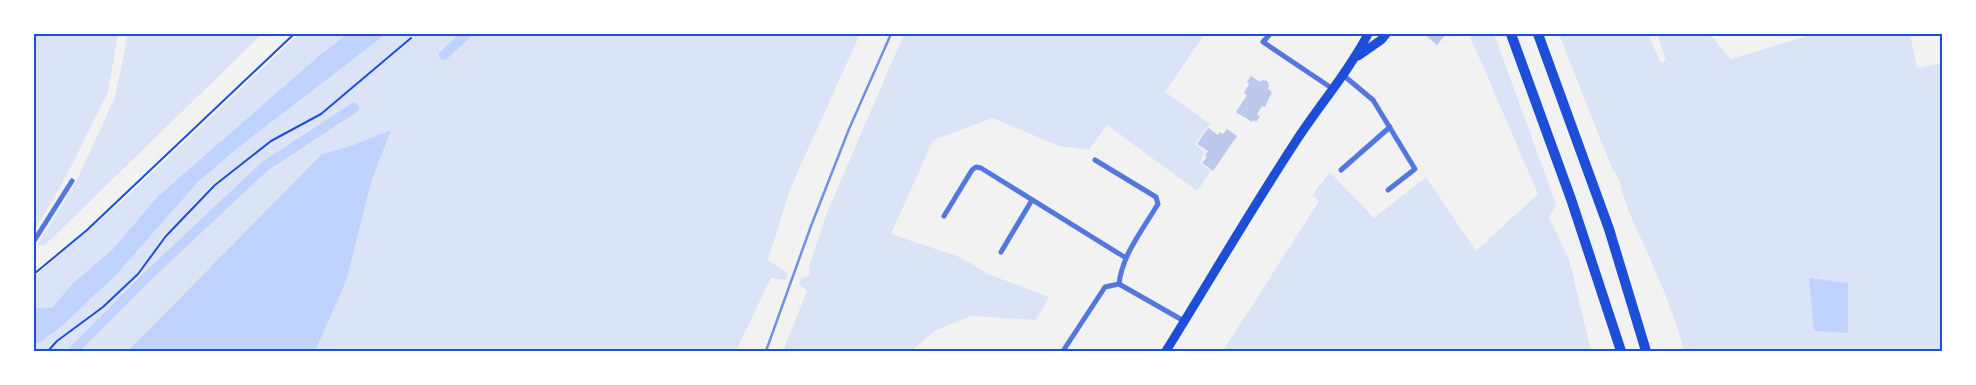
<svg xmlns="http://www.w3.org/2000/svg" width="1976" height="385" font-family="Lato,sans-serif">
<rect width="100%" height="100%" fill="#f2f2f2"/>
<g fill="#dbe4f7">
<polygon points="34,34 118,34 108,92 69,171 34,231"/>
<polygon points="128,34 262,34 44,246 37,245 74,186 115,97"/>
<polygon points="299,34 347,34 321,54 157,197 112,250 72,284 52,308 34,308 34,277 123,200"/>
<polygon points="386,34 860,34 790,189 768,260 788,273 786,280 771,278 736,351 34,351 34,344 39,343 61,327 117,274 198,182 239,147"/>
<polygon points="904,34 1205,34 1165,92 1210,124 1195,144 1205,152 1200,163 1211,171 1197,191 1107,125 1089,150 1059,146 993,118 933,140 891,234 960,257 988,274 1049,297 1036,320 971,316 936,330 911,351 783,351 807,291 799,285 801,278 809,276 810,263 828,210"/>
<polygon points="1469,34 1494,34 1556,204 1549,218 1569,259 1591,351 1223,351 1319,201 1312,195 1330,172 1374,218 1426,177 1476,251 1538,194"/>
<path d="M1559 34H1648L1661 63 1666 60 1657 34H1709L1731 59 1814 34H1910L1917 68 1942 63V351H1684C1672 301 1646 253 1626 204 1622 194 1621 177 1612 169Z"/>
</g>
<g fill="#bfd3fe">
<polygon points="347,34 386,34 239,147 198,182 117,274 61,327 39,343 34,344 34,308 52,308 72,284 112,250 157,197 321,54"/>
<polygon points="391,130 371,182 346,281 315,351 128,351 322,154 351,146"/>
<polygon points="1809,278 1848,283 1848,333 1814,331"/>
</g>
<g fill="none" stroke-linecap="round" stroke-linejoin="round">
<g stroke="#bfd3fe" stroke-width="10">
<polyline points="444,55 466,34"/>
<polyline points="73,351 150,274 265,166 354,108"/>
</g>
</g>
<g fill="#bdc9ec">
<polygon points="1424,34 1446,34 1437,45"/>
<polygon points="1251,76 1260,82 1263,80 1267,81 1269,85 1268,89 1272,92 1265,107 1262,106 1257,114 1260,117 1256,122 1254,120 1252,122 1236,112 1247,95 1244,93 1249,84 1247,82"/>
<polygon points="1208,128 1218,135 1220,132 1223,134 1227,129 1237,136 1213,171 1202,163 1207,157 1205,156 1208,151 1197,144"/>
</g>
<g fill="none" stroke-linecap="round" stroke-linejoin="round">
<g stroke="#1d4ed8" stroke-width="2">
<polyline points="34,274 87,230 294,34"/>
<polyline points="48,351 57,341 103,307 138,274 166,236 215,185 271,141 321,114 411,38"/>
</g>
<g stroke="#5277de" stroke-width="5">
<polyline points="1270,34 1263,42 1333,89"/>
<polyline points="1343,75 1373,100 1415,169 1388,190"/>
<path d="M1095 160 1156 197 1158 204C1143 229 1122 255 1119 284L1184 321"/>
<polyline points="1341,170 1390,127"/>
<polyline points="944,216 972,170 976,167 981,168 1126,258"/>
<polyline points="34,241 72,181"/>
<polyline points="1001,252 1032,200"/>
<polyline points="1063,351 1105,287 1119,284"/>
</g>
<g stroke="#1d4ed8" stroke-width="9">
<polyline points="1358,56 1381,40 1386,34"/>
<path d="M1166 351C1210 280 1252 208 1298 138 1321 103 1349 71 1368 34"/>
</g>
<g stroke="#1d4ed8" stroke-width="10">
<polyline points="1511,34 1571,199 1621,351"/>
<polyline points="1538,34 1609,229 1646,351"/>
</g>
<polyline stroke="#7290e2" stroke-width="2.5" points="766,351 811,226 849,129 891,34"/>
</g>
<rect width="1976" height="385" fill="none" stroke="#ffffff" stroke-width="70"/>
<rect x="35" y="35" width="1906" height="315" fill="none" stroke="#1d4ed8" stroke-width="2"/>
</svg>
